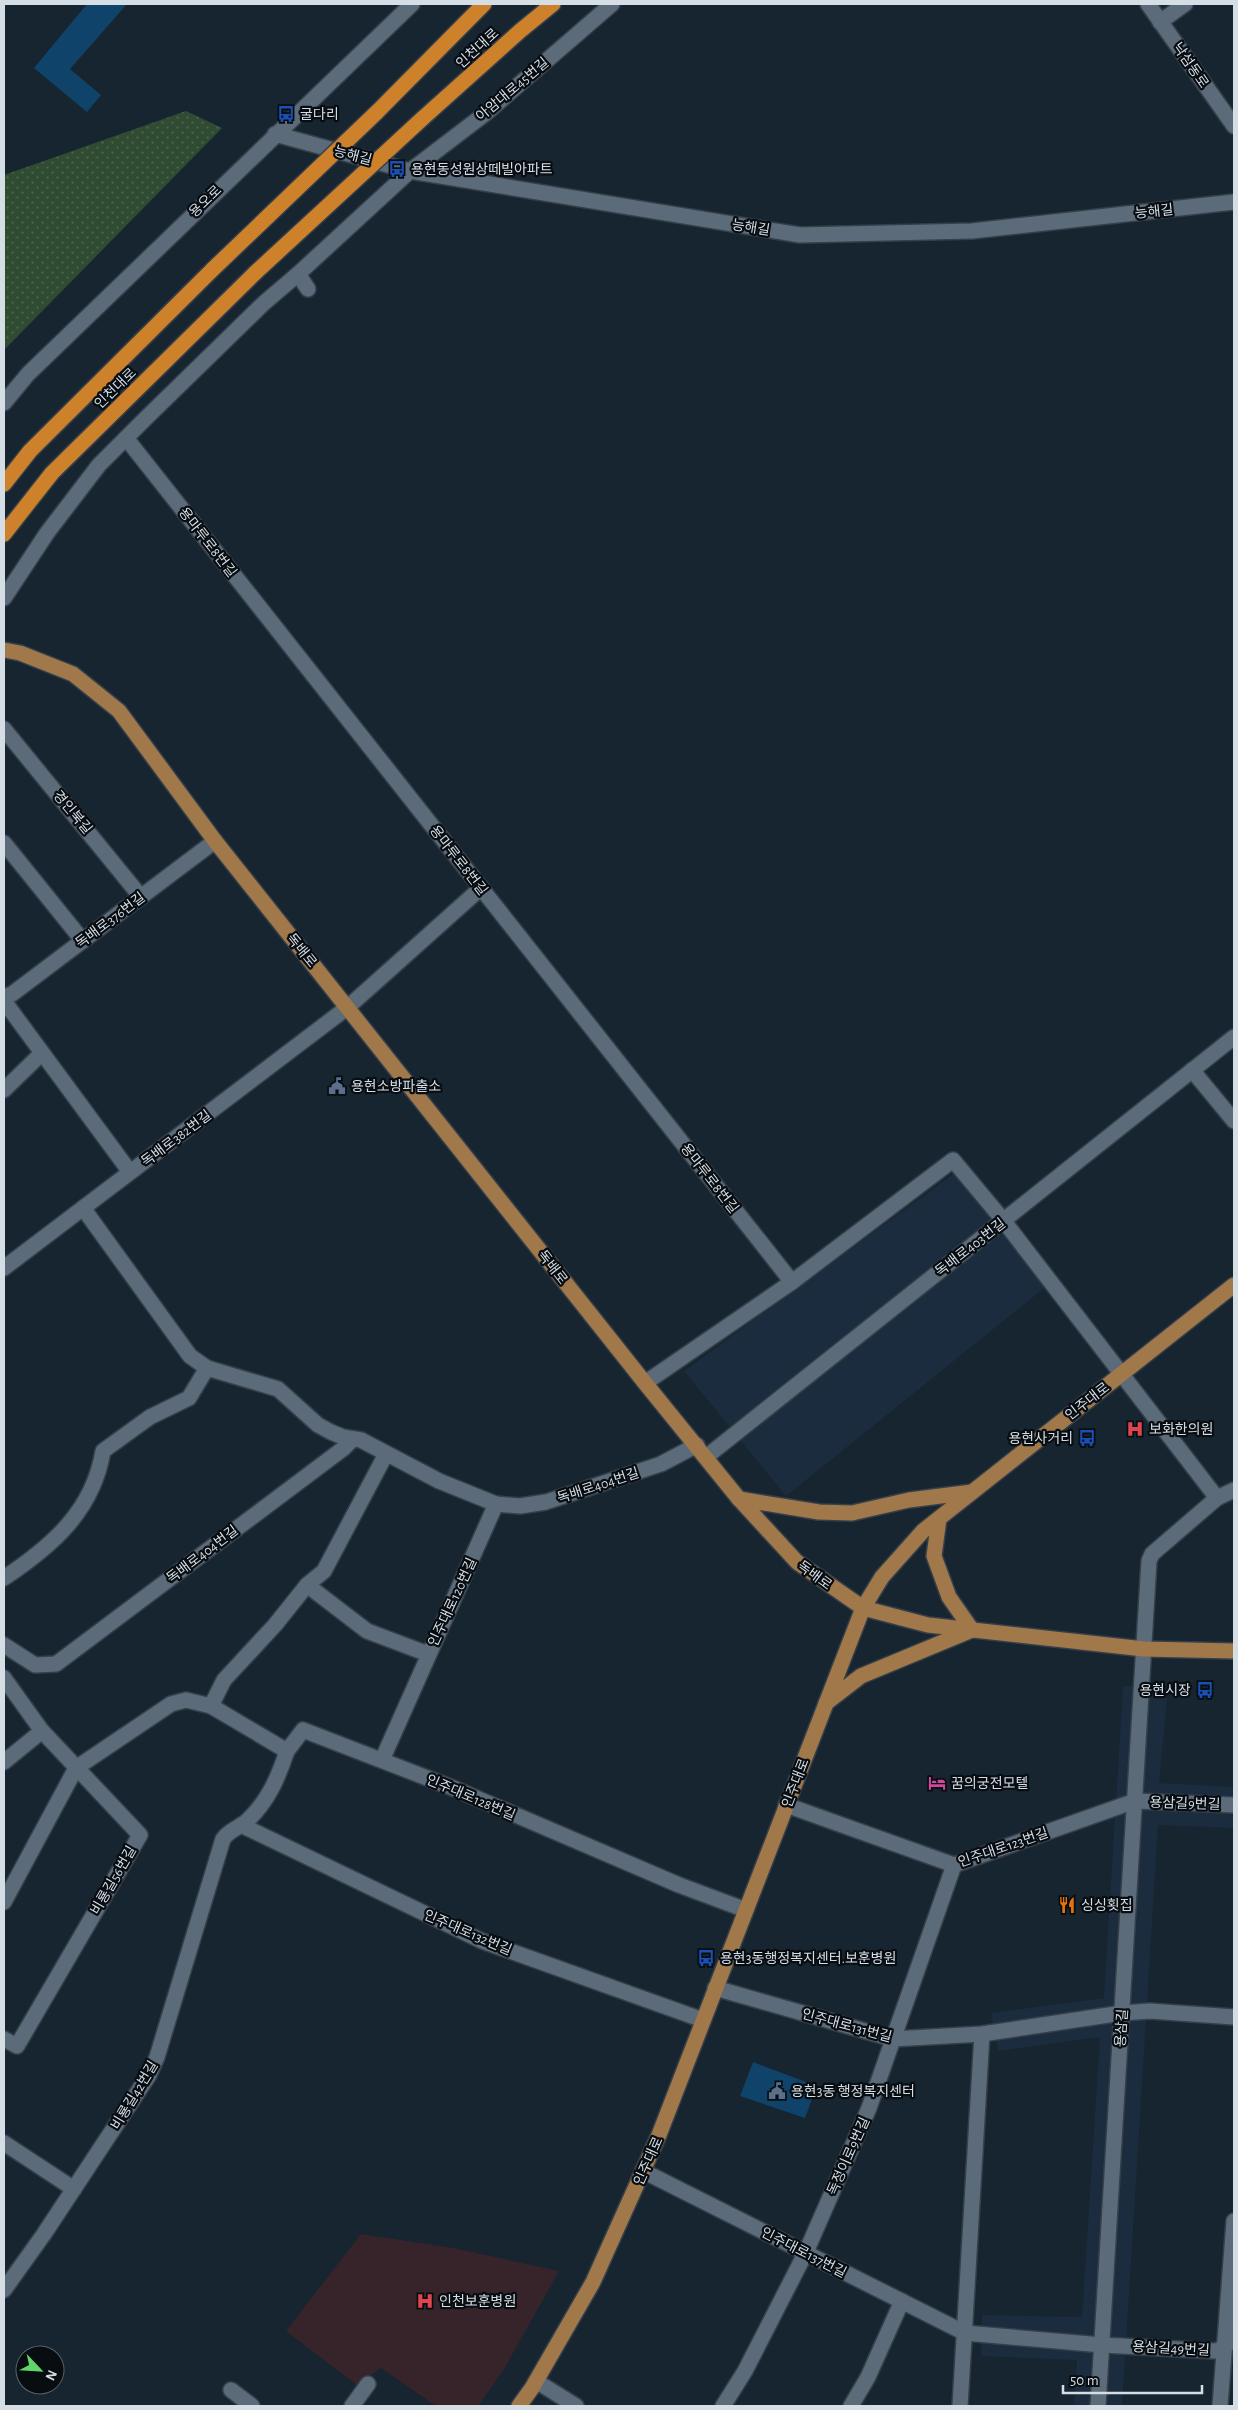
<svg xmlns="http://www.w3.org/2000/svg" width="1238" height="2410" font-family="'Alegreya Sans','Noto Sans KR',sans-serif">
<defs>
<pattern id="park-dots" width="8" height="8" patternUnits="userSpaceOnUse" patternTransform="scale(1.25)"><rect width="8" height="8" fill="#2f4c32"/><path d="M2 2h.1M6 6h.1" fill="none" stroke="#4c6550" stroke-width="1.8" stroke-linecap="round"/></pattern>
</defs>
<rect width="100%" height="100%" fill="#172530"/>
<g fill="#1a2c3d">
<polygon points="956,1172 1048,1285 786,1496 684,1371"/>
<polygon points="1123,1686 1168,1688 1159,1783 1234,1787 1234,1828 1158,1825 1122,2406 1074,2406 1077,2360 981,2356 982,2315 1082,2317 1100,2037 998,2051 991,2013 1104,1998"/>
</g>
<polygon fill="#37242b" points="361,2234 453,2248 559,2271 504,2369 478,2406 436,2406 381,2368 357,2385 286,2331"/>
<polygon fill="url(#park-dots)" points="186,111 222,128 4,350 4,175"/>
<g fill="#0f4369">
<polygon points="87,4 127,4 70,69 101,95 87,112 34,68"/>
<polygon points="753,2062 817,2086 805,2118 740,2096"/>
</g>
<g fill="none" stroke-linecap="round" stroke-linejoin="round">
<g stroke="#353f49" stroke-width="18">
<g id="minor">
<polyline points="1148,4 1234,126"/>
<polyline points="1160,22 1185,4"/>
<polyline points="275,134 410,171 800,235 972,231 1234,202"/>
<polyline points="298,274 308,289"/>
<polyline points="4,403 28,374 412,4"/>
<polyline points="126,438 792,1282"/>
<polyline points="4,598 47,533 99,465 144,420 264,303 298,274 410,171 486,113 612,4"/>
<polyline points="4,729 141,897"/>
<polyline points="4,843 83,941"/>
<polyline points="4,997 12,994 215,841"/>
<polyline points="4,1001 130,1172"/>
<polyline points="1192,1070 1234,1121"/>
<polyline points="4,1090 42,1053"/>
<polyline points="83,1208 190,1356 207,1368 278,1389 318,1425 331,1432 343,1437 361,1440 439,1481 496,1504 520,1506 546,1502 661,1464 697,1445"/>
<polyline points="4,1268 348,1007 481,888"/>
<polyline points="645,1383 792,1282 953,1160 1003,1220 1217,1498"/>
<polyline points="706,1457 1234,1037"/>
<path d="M4 1578C52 1546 93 1511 103 1451L150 1417 189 1398 207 1368"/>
<polyline points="307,1585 367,1631 428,1654"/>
<polyline points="4,1645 35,1665 56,1664 344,1448 353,1439"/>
<polyline points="4,1678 42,1731 140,1835 17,2046 4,2039"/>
<polyline points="211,1706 224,1680 275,1625 307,1585 324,1571 386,1454"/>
<polyline points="382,1760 496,1504"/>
<polyline points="4,1762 42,1731"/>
<polyline points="786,1805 954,1865 1135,1801 1234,1805"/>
<polyline points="241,1825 482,1941 703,2020"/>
<polyline points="4,1902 76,1768 171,1704 186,1700 211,1706 287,1751 303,1730 453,1788 679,1885 746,1910"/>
<polyline points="715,1988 893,2039 982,2034 1122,2013 1150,2011 1234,2017"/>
<polyline points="4,2143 74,2189"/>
<polyline points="643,2171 965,2333 1102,2345 1216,2351 1225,2347 1234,2337"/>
<path d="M4 2290 44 2234 149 2075 157 2057 223 1839C230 1829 240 1828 248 1820 268 1801 278 1778 287 1751"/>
<polyline points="536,2381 576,2406"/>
<polyline points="231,2390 252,2406"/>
<polyline points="352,2406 368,2384"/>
<polyline points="723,2406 745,2371 806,2252 869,2108 954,1865"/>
<polyline points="851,2406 868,2377 902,2301"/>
<polyline points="960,2406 982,2034"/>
<polyline points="1098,2406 1149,1561 1152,1554 1217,1498 1234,1490"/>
<polyline points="1220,2406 1234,2221"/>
</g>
</g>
<g stroke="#353f49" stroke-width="18">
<g id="major">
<polyline points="4,650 20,653 73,674 119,711 215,841 645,1383 739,1499 797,1562 863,1608 928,1625 1144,1649 1234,1651"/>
<polyline points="739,1499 819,1512 852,1513 909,1500 972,1492"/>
<polyline points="826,1703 861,1676 972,1630 949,1597 934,1556 939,1519"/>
<polyline points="519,2406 532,2388 593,2282 659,2135 863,1608 882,1577 923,1531 1234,1285"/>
</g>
</g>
<g stroke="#353f49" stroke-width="18">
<g id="highway">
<polyline points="377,112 484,4"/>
<polyline points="423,118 520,31 553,4"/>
<polyline points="4,484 30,451 213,269"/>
<polyline points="4,534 52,473 255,273"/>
</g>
</g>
<use href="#minor" stroke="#5c6b79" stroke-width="15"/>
<use href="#major" stroke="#a0784a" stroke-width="15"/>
<use href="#highway" stroke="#cd812b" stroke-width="15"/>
<g stroke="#353f49" stroke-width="18" stroke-linecap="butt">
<g id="highway-bridge">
<polyline points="213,269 377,112"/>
<polyline points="255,273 423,118"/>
</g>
</g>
<use href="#highway-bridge" stroke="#cd812b" stroke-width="15"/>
</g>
<defs>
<g id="bus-bare" transform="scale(1.35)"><path d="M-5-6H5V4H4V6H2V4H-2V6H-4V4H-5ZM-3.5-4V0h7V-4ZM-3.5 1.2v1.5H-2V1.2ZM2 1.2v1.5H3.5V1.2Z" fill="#1a4fb4" stroke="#080d12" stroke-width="2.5" paint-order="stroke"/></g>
<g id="civic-bare" transform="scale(1.35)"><path d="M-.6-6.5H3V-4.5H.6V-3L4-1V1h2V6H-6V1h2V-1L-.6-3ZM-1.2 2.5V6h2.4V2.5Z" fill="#5c6f8a" stroke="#080d12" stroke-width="2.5" paint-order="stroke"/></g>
<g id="hospital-bare" transform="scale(1.35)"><path d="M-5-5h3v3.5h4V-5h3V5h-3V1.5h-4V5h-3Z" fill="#e0444e" stroke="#080d12" stroke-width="2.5" paint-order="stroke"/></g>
<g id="hotel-bare" transform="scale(1.35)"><path d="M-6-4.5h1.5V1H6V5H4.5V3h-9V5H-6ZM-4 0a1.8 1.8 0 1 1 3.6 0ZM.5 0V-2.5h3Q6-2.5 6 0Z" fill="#d1479c" stroke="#080d12" stroke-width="2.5" paint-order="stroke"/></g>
<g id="restaurant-bare" transform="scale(1.35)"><path d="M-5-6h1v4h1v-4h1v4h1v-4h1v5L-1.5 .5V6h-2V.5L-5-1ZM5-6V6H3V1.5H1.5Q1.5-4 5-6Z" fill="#e8710a" stroke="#080d12" stroke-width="2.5" paint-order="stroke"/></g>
</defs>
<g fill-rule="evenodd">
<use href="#bus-bare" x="286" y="114"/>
<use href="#bus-bare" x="397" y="169"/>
<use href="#civic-bare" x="337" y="1086"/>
<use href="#hospital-bare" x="1135" y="1429"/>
<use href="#bus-bare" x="1087" y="1438"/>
<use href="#bus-bare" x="1205" y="1690"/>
<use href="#hotel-bare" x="937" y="1783"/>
<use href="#restaurant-bare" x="1067" y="1905"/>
<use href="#bus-bare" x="706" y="1958"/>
<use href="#civic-bare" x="777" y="2091"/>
<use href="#hospital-bare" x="425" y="2301"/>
</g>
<g text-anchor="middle" stroke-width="4.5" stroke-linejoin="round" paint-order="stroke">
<g font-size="14" fill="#d5dde5" stroke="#080d12">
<text transform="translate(477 48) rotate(-42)" y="5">인천대로</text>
<text transform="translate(1191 65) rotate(55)" y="5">낙섬동로</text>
<text transform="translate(512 89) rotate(-40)" y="5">아암대로45번길</text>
<text transform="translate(353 155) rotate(15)" y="5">능해길</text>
<text transform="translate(205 201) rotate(-44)" y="5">용오로</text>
<text transform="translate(1154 211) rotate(-6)" y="5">능해길</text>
<text transform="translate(751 227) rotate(9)" y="5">능해길</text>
<text transform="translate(115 388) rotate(-44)" y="5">인천대로</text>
<text transform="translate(208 542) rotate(52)" y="5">용마루로8번길</text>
<text transform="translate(73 812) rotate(50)" y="5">경인북길</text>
<text transform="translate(459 860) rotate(52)" y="5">용마루로8번길</text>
<text transform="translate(110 920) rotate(-37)" y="5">독배로376번길</text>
<text transform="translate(302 950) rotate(51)" y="5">독배로</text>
<text transform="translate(176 1138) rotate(-37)" y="5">독배로382번길</text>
<text transform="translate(710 1178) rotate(52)" y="5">용마루로8번길</text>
<text transform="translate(970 1247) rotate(-38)" y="5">독배로403번길</text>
<text transform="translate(553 1267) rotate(52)" y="5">독배로</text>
<text transform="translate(1087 1401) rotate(-38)" y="5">인주대로</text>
<text transform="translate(598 1485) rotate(-18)" y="5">독배로404번길</text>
<text transform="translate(202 1554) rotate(-37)" y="5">독배로404번길</text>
<text transform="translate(815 1575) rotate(36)" y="5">독배로</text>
<text transform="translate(452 1602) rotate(-65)" y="5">인주대로120번길</text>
<text transform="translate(795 1783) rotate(-69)" y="5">인주대로</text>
<text transform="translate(471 1797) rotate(23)" y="5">인주대로128번길</text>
<text transform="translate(1185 1803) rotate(2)" y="5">용삼길9번길</text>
<text transform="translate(1003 1847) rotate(-19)" y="5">인주대로123번길</text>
<text transform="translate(113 1880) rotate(-60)" y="5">비룡길56번길</text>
<text transform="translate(468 1932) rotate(23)" y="5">인주대로132번길</text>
<text transform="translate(847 2025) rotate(15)" y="5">인주대로131번길</text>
<text transform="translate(1121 2028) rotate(-86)" y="5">용삼길</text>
<text transform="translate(134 2095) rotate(-59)" y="5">비룡길42번길</text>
<text transform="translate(848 2156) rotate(-66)" y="5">독정이로9번길</text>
<text transform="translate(648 2161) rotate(-66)" y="5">인주대로</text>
<text transform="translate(804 2252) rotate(27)" y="5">인주대로137번길</text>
<text transform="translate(1171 2348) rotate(3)" y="5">용삼길49번길</text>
</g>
<g font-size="14" fill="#d5dde5" stroke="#080d12" text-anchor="start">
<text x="300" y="119">굴다리</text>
<text x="411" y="174">용현동성원상떼빌아파트</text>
<text x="351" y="1091">용현소방파출소</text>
<text x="1149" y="1434">보화한의원</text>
<text x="1073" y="1443" text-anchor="end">용현사거리</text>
<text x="1191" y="1695" text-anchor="end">용현시장</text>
<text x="951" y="1788">꿈의궁전모텔</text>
<text x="1081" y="1910">싱싱횟집</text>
<text x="720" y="1963">용현3동행정복지센터.보훈병원</text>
<text x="791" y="2096">용현3동 행정복지센터</text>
<text x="439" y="2306">인천보훈병원</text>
</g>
</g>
<rect width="1238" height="2410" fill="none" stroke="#d5dde5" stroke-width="10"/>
<g transform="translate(40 2370) rotate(115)"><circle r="24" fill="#080d12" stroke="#5a6066"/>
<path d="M0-4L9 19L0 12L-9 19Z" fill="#61d46a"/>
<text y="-8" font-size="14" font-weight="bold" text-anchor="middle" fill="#d5dde5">N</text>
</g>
<path d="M1063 2385v8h139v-8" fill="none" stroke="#d5dde5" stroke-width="2.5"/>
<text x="1070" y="2385" font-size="15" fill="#d5dde5" stroke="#080d12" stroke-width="4" paint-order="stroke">50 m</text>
</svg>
